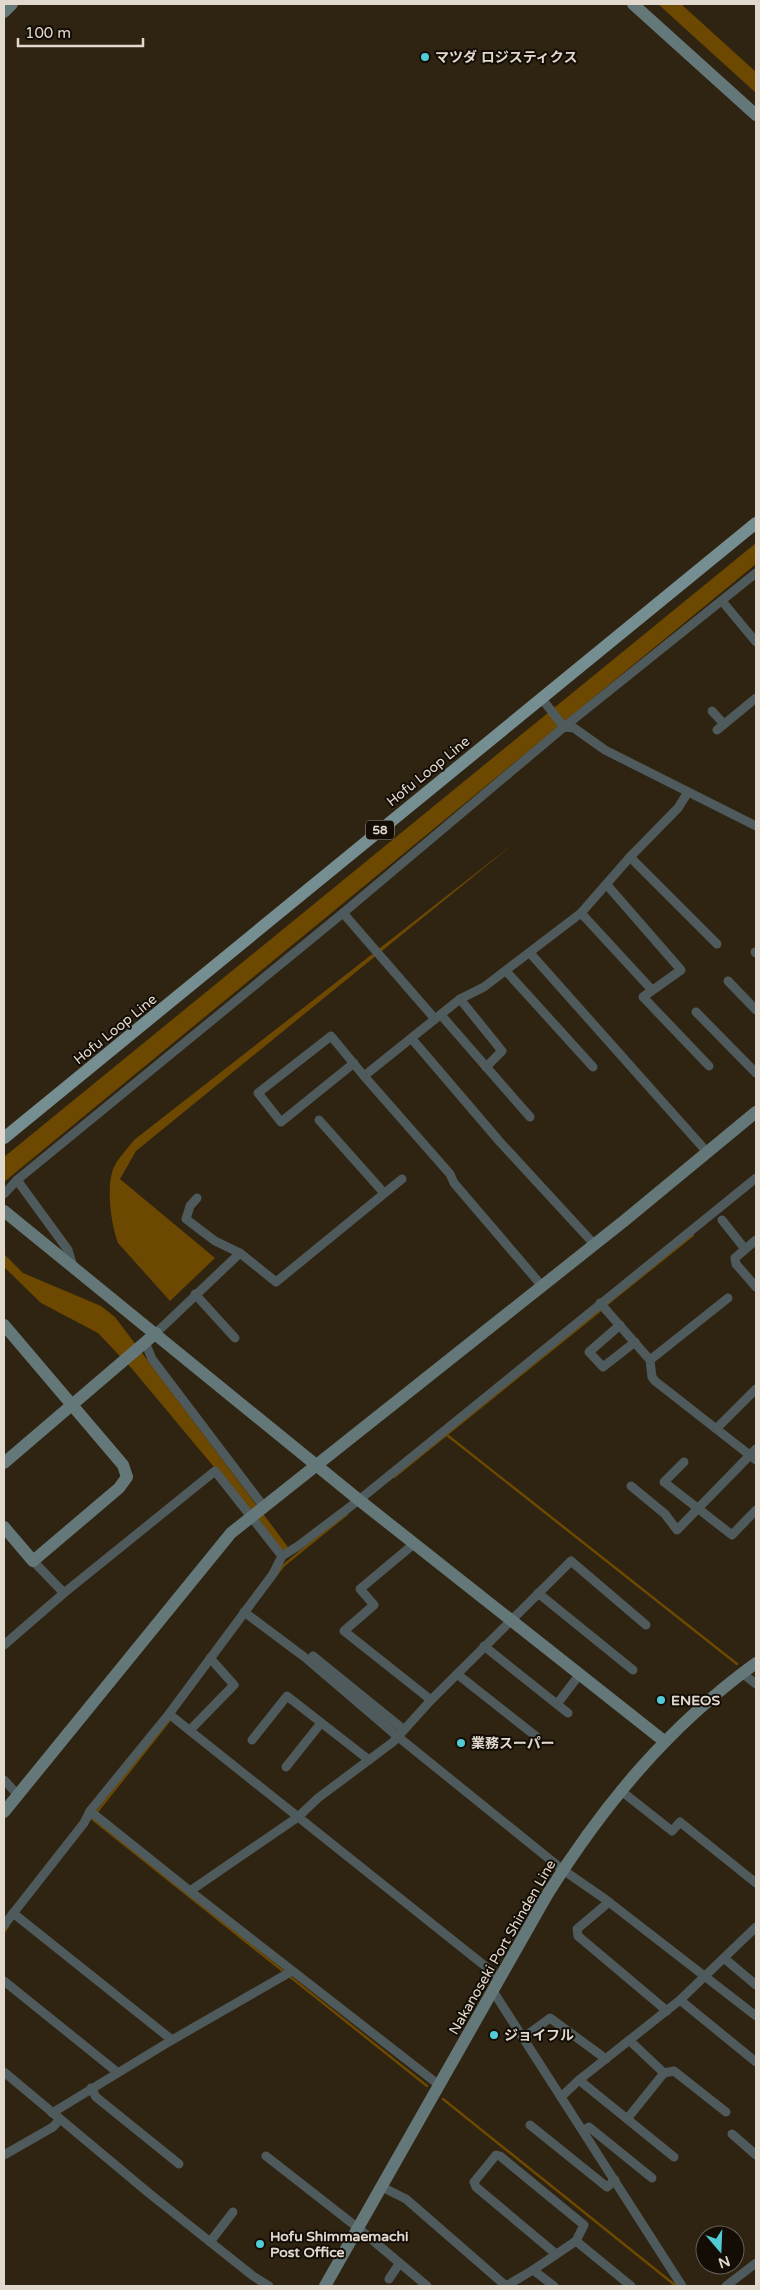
<svg xmlns="http://www.w3.org/2000/svg" width="760" height="2290" font-family="'Varela Round','Noto Sans JP',sans-serif">
<rect width="100%" height="100%" fill="#2f2311"/>
<g fill="#6d4800">
<polygon points="658,4 681,4 756,72 756,93"/>
<polygon points="756,543 756,564 4,1182 4,1157"/>
<path d="M512 845 136 1151 120 1179 215 1258 170 1301 118 1243C111 1225 105 1183 115 1165 120 1156 128 1148 134 1140Z"/>
<polygon points="4,1254 23,1273 101,1306 115,1317 288,1547 282,1553 214,1467 133,1370 98,1333 41,1303 4,1267"/>
</g>
<g fill="none" stroke-linecap="round" stroke-linejoin="round">
<g stroke="#6d4800" stroke-width="2.5">
<polyline points="606,1305 693,1235"/>
<polyline points="447,1435 737,1664"/>
<polyline points="394,1477 602,1309"/>
<polyline points="277,1574 284,1565 347,1514"/>
<polyline points="96,1813 169,1721"/>
<polyline points="91,1818 427,2086"/>
<polyline points="4,1932 8,1926"/>
<polyline points="443,2099 676,2286"/>
</g>
<g stroke="#4e5a5b" stroke-width="9">
<polyline points="722,601 756,642"/>
<polyline points="539,699 546,704 564,727 574,728 605,750 756,826"/>
<polyline points="712,711 724,724"/>
<polyline points="717,730 756,698"/>
<polyline points="630,857 717,944"/>
<polyline points="607,885 681,970 643,997 709,1066"/>
<polyline points="343,913 435,1019"/>
<polyline points="581,913 652,990"/>
<polyline points="755,952 756,953"/>
<polyline points="530,953 707,1152"/>
<polyline points="506,971 593,1067"/>
<polyline points="728,981 756,1010"/>
<polyline points="460,999 502,1051 486,1067"/>
<polyline points="696,1012 756,1073"/>
<polyline points="441,1015 530,1117"/>
<polyline points="412,1039 500,1142 594,1244"/>
<polyline points="354,1063 281,1122 258,1093 331,1036 364,1076 450,1174 454,1183 542,1286"/>
<polyline points="364,1076 460,999 484,987 581,913 630,857 678,808 688,792"/>
<polyline points="319,1120 384,1193"/>
<polyline points="17,1180 68,1250 73,1266"/>
<polyline points="4,1194 17,1180 343,913 564,727 756,573"/>
<polyline points="197,1198 190,1206 186,1219 215,1241 240,1253 276,1282 402,1179"/>
<polyline points="722,1220 745,1249"/>
<polyline points="756,1240 735,1258 736,1264 756,1287"/>
<polyline points="195,1294 235,1338"/>
<polyline points="600,1303 650,1360 652,1377 655,1381 756,1460"/>
<polyline points="620,1325 589,1352 603,1367 635,1342"/>
<polyline points="156,1333 240,1253"/>
<polyline points="145,1342 152,1359 264,1507"/>
<polyline points="650,1360 728,1298"/>
<polyline points="717,1428 756,1389"/>
<polyline points="684,1462 664,1482 732,1535 756,1510"/>
<polyline points="631,1486 665,1514 677,1530 756,1449"/>
<polyline points="415,1543 360,1589 374,1605 344,1631 431,1700"/>
<polyline points="33,1561 64,1593"/>
<polyline points="538,1593 633,1670"/>
<polyline points="244,1612 307,1659 397,1736 563,1870 605,1899 756,2016"/>
<polyline points="4,1645 64,1593 215,1471 282,1556"/>
<polyline points="484,1646 568,1713"/>
<polyline points="313,1656 403,1729"/>
<polyline points="742,1673 756,1684"/>
<polyline points="457,1674 537,1737"/>
<polyline points="557,1704 580,1674"/>
<polyline points="169,1714 500,1978"/>
<polyline points="190,1730 234,1685 210,1658"/>
<polyline points="252,1740 287,1696 369,1760"/>
<polyline points="286,1767 321,1723"/>
<polyline points="4,1780 18,1795"/>
<polyline points="620,1790 672,1831 680,1822 756,1883"/>
<polyline points="90,1811 190,1891 439,2085"/>
<polyline points="190,1891 298,1817 318,1798 393,1742 431,1700 571,1561 646,1625"/>
<polyline points="609,1902 577,1929 578,1936 667,2011"/>
<polyline points="13,1913 172,2040"/>
<polyline points="4,1925 84,1823 90,1811 169,1714 273,1574 282,1556 298,1546 359,1500 756,1178"/>
<polyline points="725,1959 756,1985"/>
<polyline points="4,1981 117,2072"/>
<polyline points="493,1991 682,2286"/>
<polyline points="680,2000 756,2062"/>
<polyline points="523,2038 550,2018 606,2059"/>
<polyline points="629,2040 664,2073 674,2071 726,2112"/>
<polyline points="4,2072 150,2194 253,2276 269,2286"/>
<polyline points="579,2080 674,2157"/>
<polyline points="91,2088 96,2097 179,2164"/>
<polyline points="561,2097 579,2080 680,2000 756,1927"/>
<polyline points="52,2113 172,2040 292,1971"/>
<polyline points="627,2119 664,2073"/>
<polyline points="530,2125 607,2187 615,2180"/>
<polyline points="583,2131 589,2127 652,2178"/>
<polyline points="732,2134 756,2155"/>
<polyline points="4,2155 53,2127 60,2119"/>
<polyline points="266,2156 358,2228 427,2286"/>
<polyline points="382,2187 406,2199 506,2286 533,2270 554,2286"/>
<polyline points="210,2242 233,2212"/>
<polyline points="556,2254 476,2187 474,2182 496,2155 500,2156 584,2225 576,2241"/>
<polyline points="533,2270 576,2241 631,2286"/>
<polyline points="389,2279 399,2264"/>
<polyline points="726,2286 756,2263"/>
</g>
<g stroke="#64787a" stroke-width="12">
<polyline points="633,4 756,115"/>
<polyline points="4,12 12,4"/>
<polyline points="4,1211 359,1500 664,1741"/>
<polyline points="4,1325 123,1465 127,1477 119,1488 33,1561 4,1527"/>
<polyline points="4,1463 156,1333"/>
<polyline points="4,1812 231,1533 624,1221 756,1112"/>
<path d="M325 2286 547 1895C604 1804 669 1726 756 1663"/>
</g>
<polyline stroke="#758e91" stroke-width="12" points="4,1138 756,523"/>
</g>
<g fill="#52cbd7" stroke="#130d06" stroke-width="2">
<circle cx="425" cy="57" r="5"/>
<circle cx="661" cy="1700" r="5"/>
<circle cx="461" cy="1743" r="5"/>
<circle cx="494" cy="2035" r="5"/>
<circle cx="260" cy="2244" r="5"/>
</g>
<g text-anchor="middle" stroke-width="4" stroke-linejoin="round" paint-order="stroke">
<rect fill="#130d06" stroke="#a39c92" stroke-width="1" x="366" y="820.5" width="28" height="19" rx="4"/>
<g font-size="12" font-weight="bold" fill="#e1d9ce">
<text x="380" y="834">58</text>
</g>
<g font-size="14" font-weight="bold" fill="#e1d9ce" stroke="#130d06" text-anchor="start">
<text x="435" y="62">マツダ ロジスティクス</text>
<text x="671" y="1705">ENEOS</text>
<text x="471" y="1748">業務スーパー</text>
<text x="504" y="2040">ジョイフル</text>
<text x="270" y="2241">Hofu Shimmaemachi<tspan x="270" dy="16">Post Office</tspan></text>
</g>
<g font-size="14" fill="#e1d9ce" stroke="#130d06">
<text transform="translate(428 771) rotate(-39)" y="5">Hofu Loop Line</text>
<text transform="translate(115 1029) rotate(-39)" y="5">Hofu Loop Line</text>
<text transform="translate(502 1947) rotate(-60)" y="5">Nakanoseki Port Shinden Line</text>
</g>
</g>
<rect width="760" height="2290" fill="none" stroke="#e1d9ce" stroke-width="10"/>
<g transform="translate(720 2250) rotate(161)"><circle r="24" fill="#130d06" stroke="#655f56"/>
<path d="M0-4L9 19L0 12L-9 19Z" fill="#52cbd7"/>
<text y="-8" font-size="14" font-weight="bold" text-anchor="middle" fill="#e1d9ce">N</text>
</g>
<path d="M18 38v8h125v-8" fill="none" stroke="#e1d9ce" stroke-width="2.5"/>
<text x="25" y="38" font-size="15" fill="#e1d9ce" stroke="#130d06" stroke-width="4" paint-order="stroke">100 m</text>
</svg>
